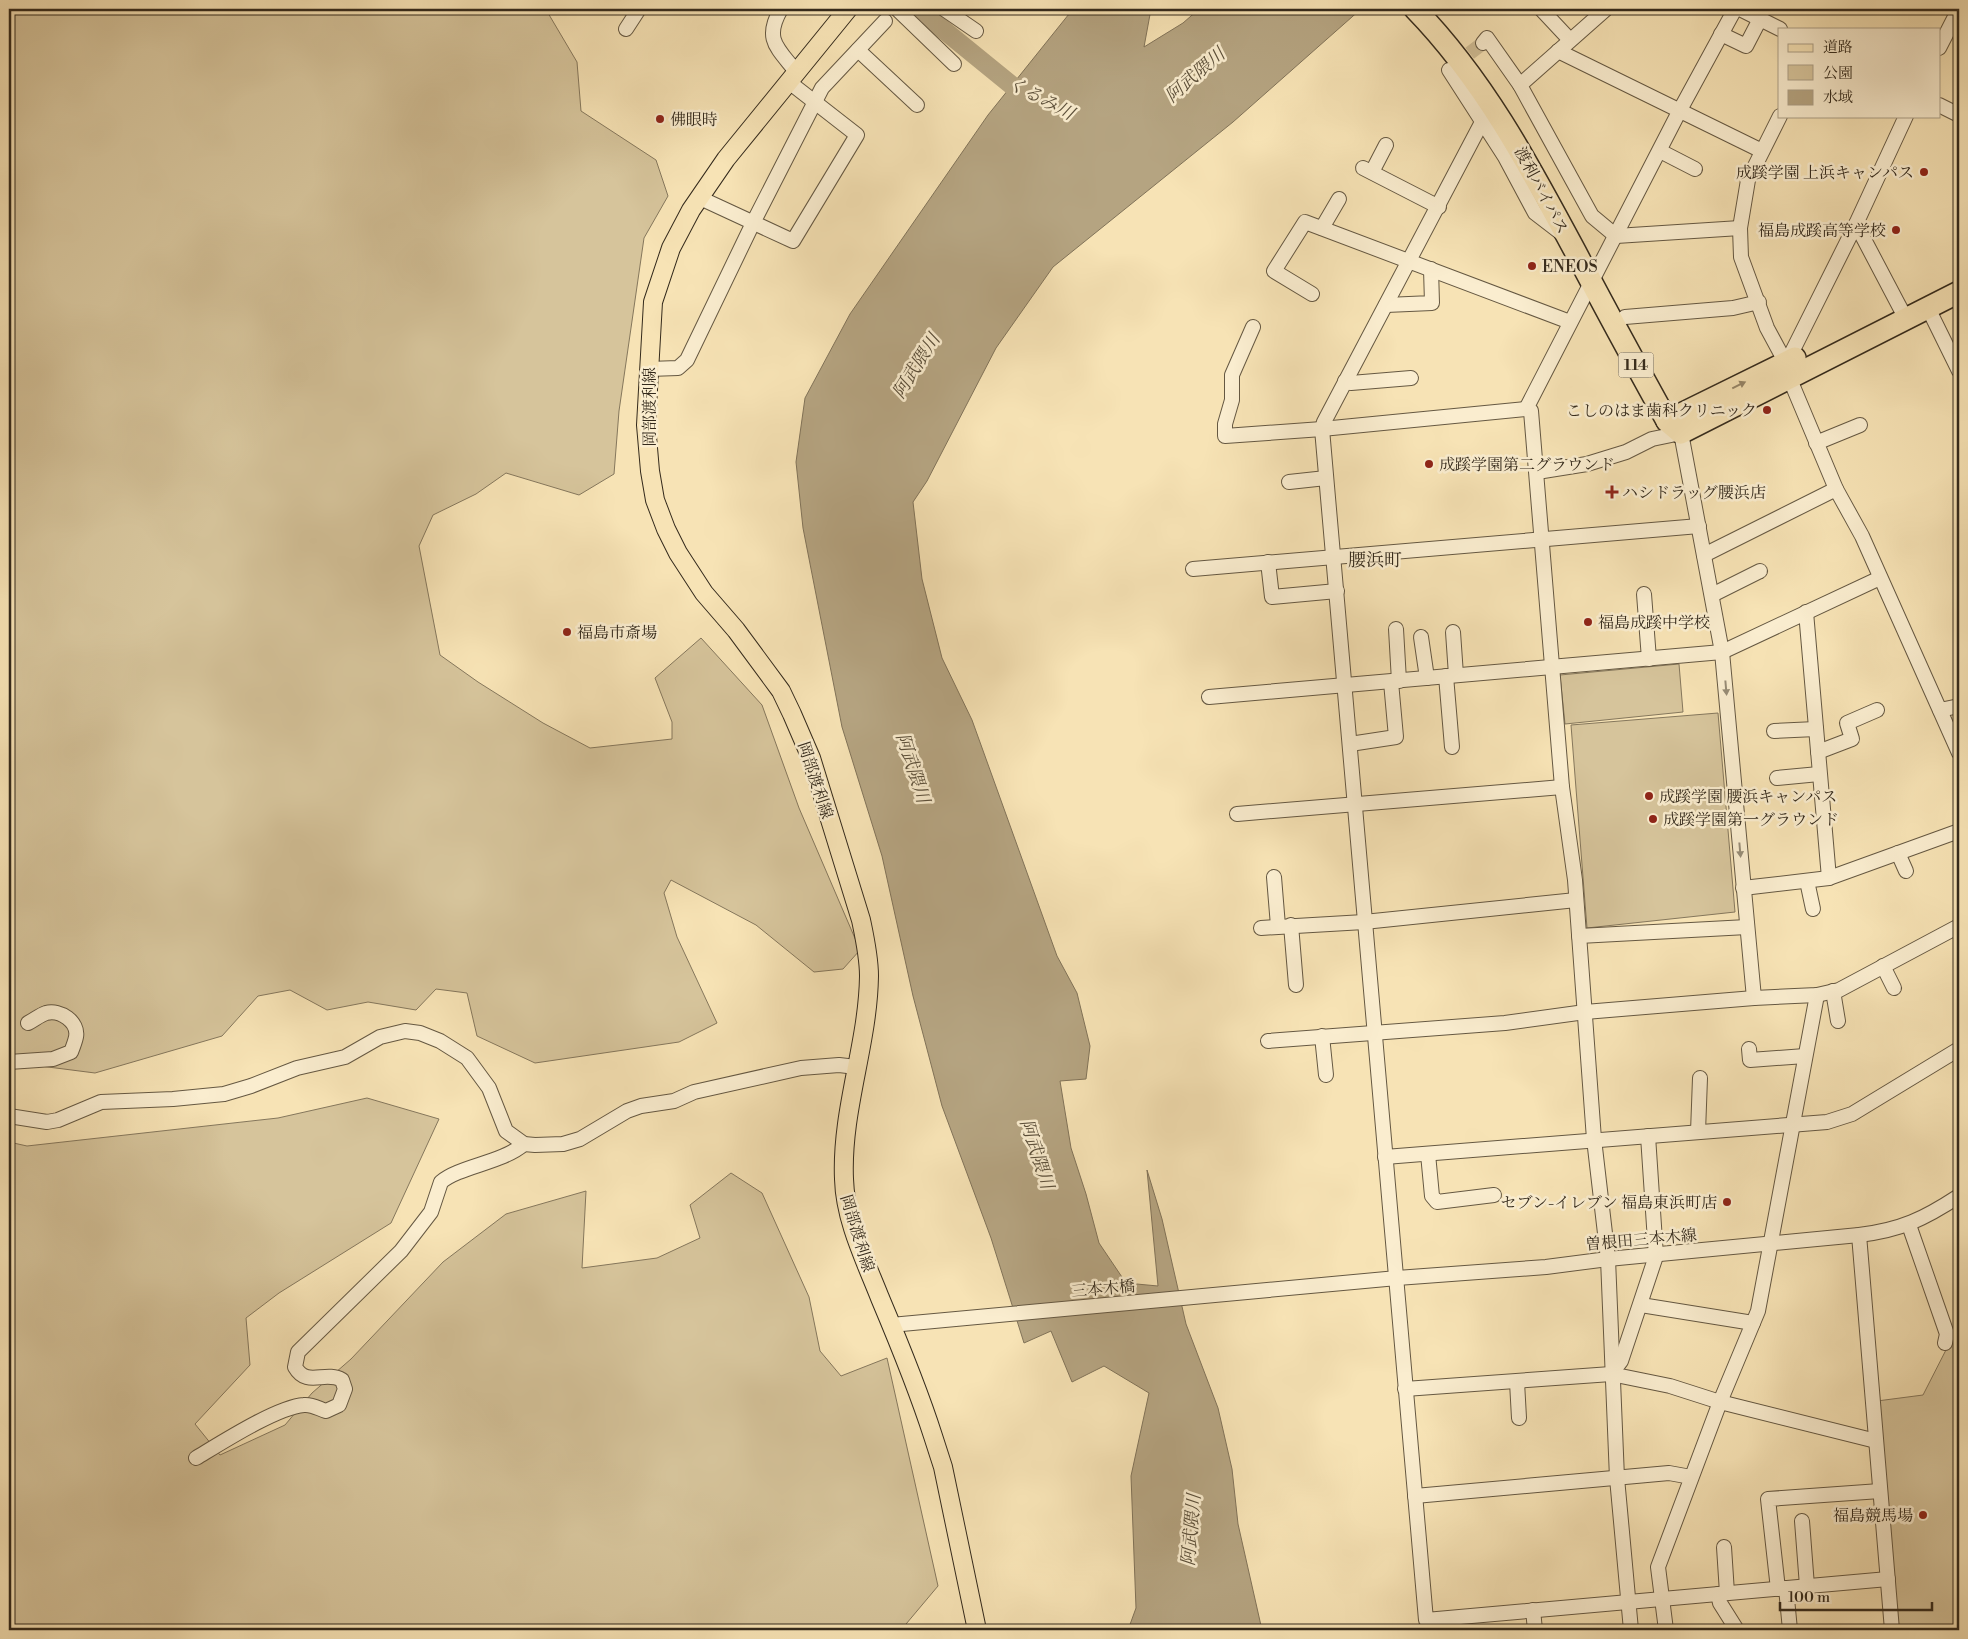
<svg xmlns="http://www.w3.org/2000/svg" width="1968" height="1639" font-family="'Libre Bodoni','Noto Serif JP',serif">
<rect width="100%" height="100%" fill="#f7e3b5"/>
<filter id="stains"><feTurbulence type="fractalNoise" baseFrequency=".004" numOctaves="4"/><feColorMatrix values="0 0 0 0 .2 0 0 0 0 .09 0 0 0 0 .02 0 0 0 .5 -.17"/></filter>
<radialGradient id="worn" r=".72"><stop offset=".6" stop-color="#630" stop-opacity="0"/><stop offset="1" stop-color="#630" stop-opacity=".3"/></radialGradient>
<g fill="#d6c49b" stroke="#85775c">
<polygon points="9,9 544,9 548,13 577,62 581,111 656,160 668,196 644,238 619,411 614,474 579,495 506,473 476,494 433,515 419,546 440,655 478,682 543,723 590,748 672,739 672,722 655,678 701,638 762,705 799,808 860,950 843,969 814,972 756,925 671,880 664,893 677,937 717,1023 679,1042 535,1063 477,1036 467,993 436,989 416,1010 368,1002 327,1010 290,990 258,996 222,1036 95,1073 9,1062"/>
<polygon points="1679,664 1683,712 1565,724 1560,675"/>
<polygon points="1718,713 1735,912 1587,928 1571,725"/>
<polygon points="367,1098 439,1119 391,1223 279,1293 246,1318 250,1365 195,1424 220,1455 285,1425 312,1393 351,1359 443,1262 506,1214 586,1191 582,1268 657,1258 700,1238 690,1205 731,1173 762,1193 809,1297 820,1351 841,1376 887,1358 938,1586 901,1630 9,1630 9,1142 27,1146 278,1118"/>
<polygon points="1959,1331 1959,1630 1898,1630 1877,1401 1923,1395 1949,1344"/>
</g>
<polygon fill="#b5a481" stroke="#817359" points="1073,9 1151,9 1144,47 1183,23 1199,9 1361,9 1233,122 1053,267 996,348 927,481 913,502 922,579 942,658 972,720 1057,956 1077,993 1090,1046 1086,1079 1060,1081 1071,1148 1086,1194 1099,1243 1126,1283 1158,1286 1147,1170 1162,1219 1186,1324 1218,1408 1232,1469 1238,1524 1262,1630 1128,1630 1136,1608 1131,1476 1149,1393 1104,1366 1072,1382 1051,1331 1024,1343 991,1238 942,1106 913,996 882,856 842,727 803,528 796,462 805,398 850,314 988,115"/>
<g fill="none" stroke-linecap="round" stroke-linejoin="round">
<polyline stroke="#b5a481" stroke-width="19" points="918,9 1015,88 1034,97"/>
<polyline stroke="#d0be96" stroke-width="14" stroke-dasharray="14 7" stroke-linecap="butt" points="1453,66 1483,43"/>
<g stroke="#655842" stroke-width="16">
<g id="minor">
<path d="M781 9C763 40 778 48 797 73"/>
<polyline points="897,9 954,64"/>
<polyline points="944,9 976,31"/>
<polyline points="1541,9 1570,40"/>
<polyline points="1740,9 1780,29"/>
<polyline points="626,29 639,9"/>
<polyline points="1721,34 1746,46 1760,19"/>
<polyline points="1483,43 1487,38 1520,85 1592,216 1616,236 1740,228"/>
<polyline points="1939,48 1959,9"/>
<polyline points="858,50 917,105"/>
<polyline points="1558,51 1762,151"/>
<polyline points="1449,70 1505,157 1535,213 1561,233"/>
<polyline points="1520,85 1606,9"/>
<polyline points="1939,105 1959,115"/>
<polyline points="1780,116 1748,180 1740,228 1741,257 1767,328 1781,354"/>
<polyline points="1906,116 1856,224 1787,362 1789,377 1836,489 1862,536 1959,753"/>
<polyline points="1482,122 1324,422 1322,429 1426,1620 1888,1579"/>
<polyline points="1660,151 1695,169"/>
<polyline points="1363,168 1439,207"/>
<polyline points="1372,172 1386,145"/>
<polyline points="700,198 793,241 857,135 789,82"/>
<polyline points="1856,224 1906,319"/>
<polyline points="1322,228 1339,199"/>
<polyline points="1312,294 1274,271 1305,222 1570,322"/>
<polyline points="1386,305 1432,303 1431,269"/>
<polyline points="1928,308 1959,371"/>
<polyline points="1625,317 1733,308 1759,302"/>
<polyline points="1253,327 1232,375 1232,400 1225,424 1225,436 1322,429 1526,409 1531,411 1562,787 1575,880 1594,1139 1608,1259 1617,1478 1631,1630"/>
<polyline points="649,369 678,368 687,360 753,223 822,88 885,21"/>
<polyline points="1345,381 1351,383 1411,378"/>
<polyline points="1526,409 1680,110 1735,9"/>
<polyline points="1816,443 1860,425"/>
<polyline points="1537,472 1587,464 1626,452 1652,439 1681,433 1722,652 1754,998"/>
<polyline points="1289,482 1326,478"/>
<polyline points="1704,555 1836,489"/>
<polyline points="1268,562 1272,597 1337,591"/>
<polyline points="1193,569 1699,526"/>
<polyline points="1644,594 1649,659"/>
<polyline points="1712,595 1760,571"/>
<polyline points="1806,612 1829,878"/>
<polyline points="1396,629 1399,681"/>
<polyline points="1453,632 1456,675"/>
<polyline points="1421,637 1427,678"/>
<polyline points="1446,676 1452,747"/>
<polyline points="1209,697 1722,652 1880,578"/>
<polyline points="1940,710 1959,706"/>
<polyline points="1774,731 1816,729"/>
<polyline points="1350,744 1396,737 1391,682"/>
<polyline points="1818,752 1852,739 1847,723 1877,710"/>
<polyline points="1777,778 1819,774"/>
<polyline points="1237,814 1562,787"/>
<polyline points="1898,853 1906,871"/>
<polyline points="1274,877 1278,926"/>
<polyline points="1807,881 1813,909"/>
<polyline points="1743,888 1829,878 1959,831"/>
<polyline points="1291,925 1296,985"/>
<polyline points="1261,928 1364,922 1576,900"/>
<polyline points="1579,936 1747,927"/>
<polyline points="1883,966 1894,988"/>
<polyline points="1833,991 1838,1021"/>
<polyline points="1322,1036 1326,1075"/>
<polyline points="1268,1041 1505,1023 1585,1012 1754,998 1817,995 1839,990 1959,926"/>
<polyline points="1749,1049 1750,1060 1805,1056"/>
<path d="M9 1062 53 1059 71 1052C73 1047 75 1042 76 1037 79 1022 60 1009 46 1013 40 1015 34 1020 28 1023"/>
<polyline points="9,1116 47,1122 58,1120 101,1102 173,1099 224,1094 251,1086 297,1068 345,1057 380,1037 405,1031 420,1033 440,1041 467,1058 489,1088 506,1131 524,1144 535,1145 563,1144 580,1139 627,1111 641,1106 674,1101 694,1092 801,1068 839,1065 856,1067"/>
<polyline points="1698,1132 1700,1078"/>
<polyline points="1428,1154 1432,1196 1437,1202 1494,1195"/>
<polyline points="1385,1157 1827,1122 1852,1114 1959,1049"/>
<polyline points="1909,1225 1947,1334 1945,1343"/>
<polyline points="1859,1235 1892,1630"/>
<polyline points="1641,1305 1753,1323"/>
<path d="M891 1325 1397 1278 1546 1267 1608 1259 1859 1235C1901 1230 1924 1219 1959 1196"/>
<polyline points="1611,1374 1621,1361 1656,1256 1648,1136"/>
<polyline points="1517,1382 1519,1418"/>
<polyline points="1405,1389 1611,1374 1670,1386 1720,1402 1876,1441"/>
<path d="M196 1458C221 1443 277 1407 304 1405 312 1404 319 1409 326 1411L339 1405 345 1389 342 1380C325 1370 307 1388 295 1367L298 1352 401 1251 431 1212 441 1182C460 1166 502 1163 524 1144"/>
<polyline points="1415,1496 1669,1473 1691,1477"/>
<polyline points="1802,1521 1807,1586"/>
<polyline points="1724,1547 1727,1593"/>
<polyline points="1786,1588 1790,1630"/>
<polyline points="1778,1589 1768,1499 1880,1491"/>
<polyline points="1718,1594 1720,1603 1737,1630"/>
<polyline points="1533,1610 1535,1630"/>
<polyline points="1666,1630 1658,1567 1720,1402 1758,1311 1817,995"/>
</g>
</g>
<g stroke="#342a1c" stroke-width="20">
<path id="major" d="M848 9 726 159 691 210 671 248 653 302 646 425 650 471 655 500 666 529 678 553 704 593 736 630 781 691 792 714 811 758 861 920C865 939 869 957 869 976 868 1045 841 1110 844 1179 845 1220 865 1260 880 1298 899 1343 918 1389 933 1436L943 1467 977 1630"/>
</g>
<g stroke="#342a1c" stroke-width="24">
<g id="highway">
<path d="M1415 9C1484 80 1529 165 1575 251 1605 308 1636 365 1667 421L1681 433 1959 292"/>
<polyline points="1667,421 1795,358"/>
</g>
</g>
<use href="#minor" stroke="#faedcf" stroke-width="14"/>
<use href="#major" stroke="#f7e3b5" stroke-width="18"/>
<use href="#highway" stroke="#f7e3b5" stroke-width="21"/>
</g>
<defs><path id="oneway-solid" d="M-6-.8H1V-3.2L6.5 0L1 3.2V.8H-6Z" transform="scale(1.25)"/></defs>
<use fill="#968668" href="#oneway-solid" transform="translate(1739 385) rotate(-26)"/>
<g fill="#978c76">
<use href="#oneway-solid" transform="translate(1726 688) rotate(85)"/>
<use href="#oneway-solid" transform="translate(1740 850) rotate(85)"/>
</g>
<g fill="#8f2418" stroke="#faedcf" stroke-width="2">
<circle cx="660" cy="119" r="5"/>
<circle cx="1924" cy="172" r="5"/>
<circle cx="1896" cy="230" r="5"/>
<circle cx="1532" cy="266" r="5"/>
<circle cx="1767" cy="410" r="5"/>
<circle cx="1429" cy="464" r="5"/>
<path d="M1609.5 484.5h5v5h5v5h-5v5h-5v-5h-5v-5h5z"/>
<circle cx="1588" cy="622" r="5"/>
<circle cx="567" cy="632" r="5"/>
<circle cx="1649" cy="796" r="5"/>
<circle cx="1653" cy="819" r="5"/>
<circle cx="1727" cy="1202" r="5"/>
<circle cx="1923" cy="1515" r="5"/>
</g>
<g text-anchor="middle" stroke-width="5" stroke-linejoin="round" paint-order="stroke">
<rect fill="#faedcf" stroke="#6f6452" stroke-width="1" x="1618.5" y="352.5" width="35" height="25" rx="4"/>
<g font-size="15" font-weight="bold" fill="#342a1c">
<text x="1636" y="370">114</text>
</g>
<g font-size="16" fill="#342a1c" stroke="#faedcf" text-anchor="start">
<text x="670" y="125">佛眼時</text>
<text x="1914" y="178" text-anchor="end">成蹊学園 上浜キャンパス</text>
<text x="1886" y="236" text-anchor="end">福島成蹊高等学校</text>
<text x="1542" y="272">ENEOS</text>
<text x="1757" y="416" text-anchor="end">こしのはま歯科クリニック</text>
<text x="1439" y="470">成蹊学園第二グラウンド</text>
<text x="1622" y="498">ハシドラッグ腰浜店</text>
<text x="1598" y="628">福島成蹊中学校</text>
<text x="577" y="638">福島市斎場</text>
<text x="1659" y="802">成蹊学園 腰浜キャンパス</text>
<text x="1663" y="825">成蹊学園第一グラウンド</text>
<text x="1717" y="1208" text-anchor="end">セブン-イレブン 福島東浜町店</text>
<text x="1913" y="1521" text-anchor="end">福島競馬場</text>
</g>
<g font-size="16" fill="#342a1c" stroke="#faedcf">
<text transform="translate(1542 190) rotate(62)" y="6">渡利バイパス</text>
<text transform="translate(649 407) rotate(-90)" y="6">岡部渡利線</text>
<text transform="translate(816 780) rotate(72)" y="6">岡部渡利線</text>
<text transform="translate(858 1233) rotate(73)" y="6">岡部渡利線</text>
<text transform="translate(1641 1239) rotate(-5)" y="6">曽根田三本木線</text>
<text transform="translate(1103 1288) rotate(-5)" y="6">三本木橋</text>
</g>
<g font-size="18" font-style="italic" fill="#5b4f3a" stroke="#faedcf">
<text transform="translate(1195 75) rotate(-41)" y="6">阿武隈川</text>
<text transform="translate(1041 98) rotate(28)" y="6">くるみ川</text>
<text transform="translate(916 366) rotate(-58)" y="6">阿武隈川</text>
<text transform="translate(913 768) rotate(72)" y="6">阿武隈川</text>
<text transform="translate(1037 1154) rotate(72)" y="6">阿武隈川</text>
<text transform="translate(1191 1530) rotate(-85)" y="6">阿武隈川</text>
</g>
<g font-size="18" fill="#342a1c" stroke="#faedcf">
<text x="1375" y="566">腰浜町</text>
</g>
</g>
<rect width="1968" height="1639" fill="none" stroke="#f7e3b5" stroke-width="30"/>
<rect x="10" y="10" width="1948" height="1619" fill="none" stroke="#342a1c" stroke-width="2.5"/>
<rect x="15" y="15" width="1938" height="1609" fill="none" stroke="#342a1c"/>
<rect x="1778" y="28" width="162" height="90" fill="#faedcf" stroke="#ab9f87"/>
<rect x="1788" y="44" width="25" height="8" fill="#f7e3b5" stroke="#ab9f87"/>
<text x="1823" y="52" font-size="15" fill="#342a1c">道路</text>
<rect x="1788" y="65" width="25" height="15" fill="#d6c49b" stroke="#ab9f87"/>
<text x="1823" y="78" font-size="15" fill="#342a1c">公園</text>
<rect x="1788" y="90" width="25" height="15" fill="#b5a481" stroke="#ab9f87"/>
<text x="1823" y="102" font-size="15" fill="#342a1c">水域</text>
<path d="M1780 1602v8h152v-8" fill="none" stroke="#342a1c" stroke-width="2.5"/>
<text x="1788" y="1602" font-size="15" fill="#342a1c" stroke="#faedcf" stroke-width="4" paint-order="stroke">100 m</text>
<rect width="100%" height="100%" filter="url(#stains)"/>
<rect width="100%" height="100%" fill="url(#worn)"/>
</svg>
